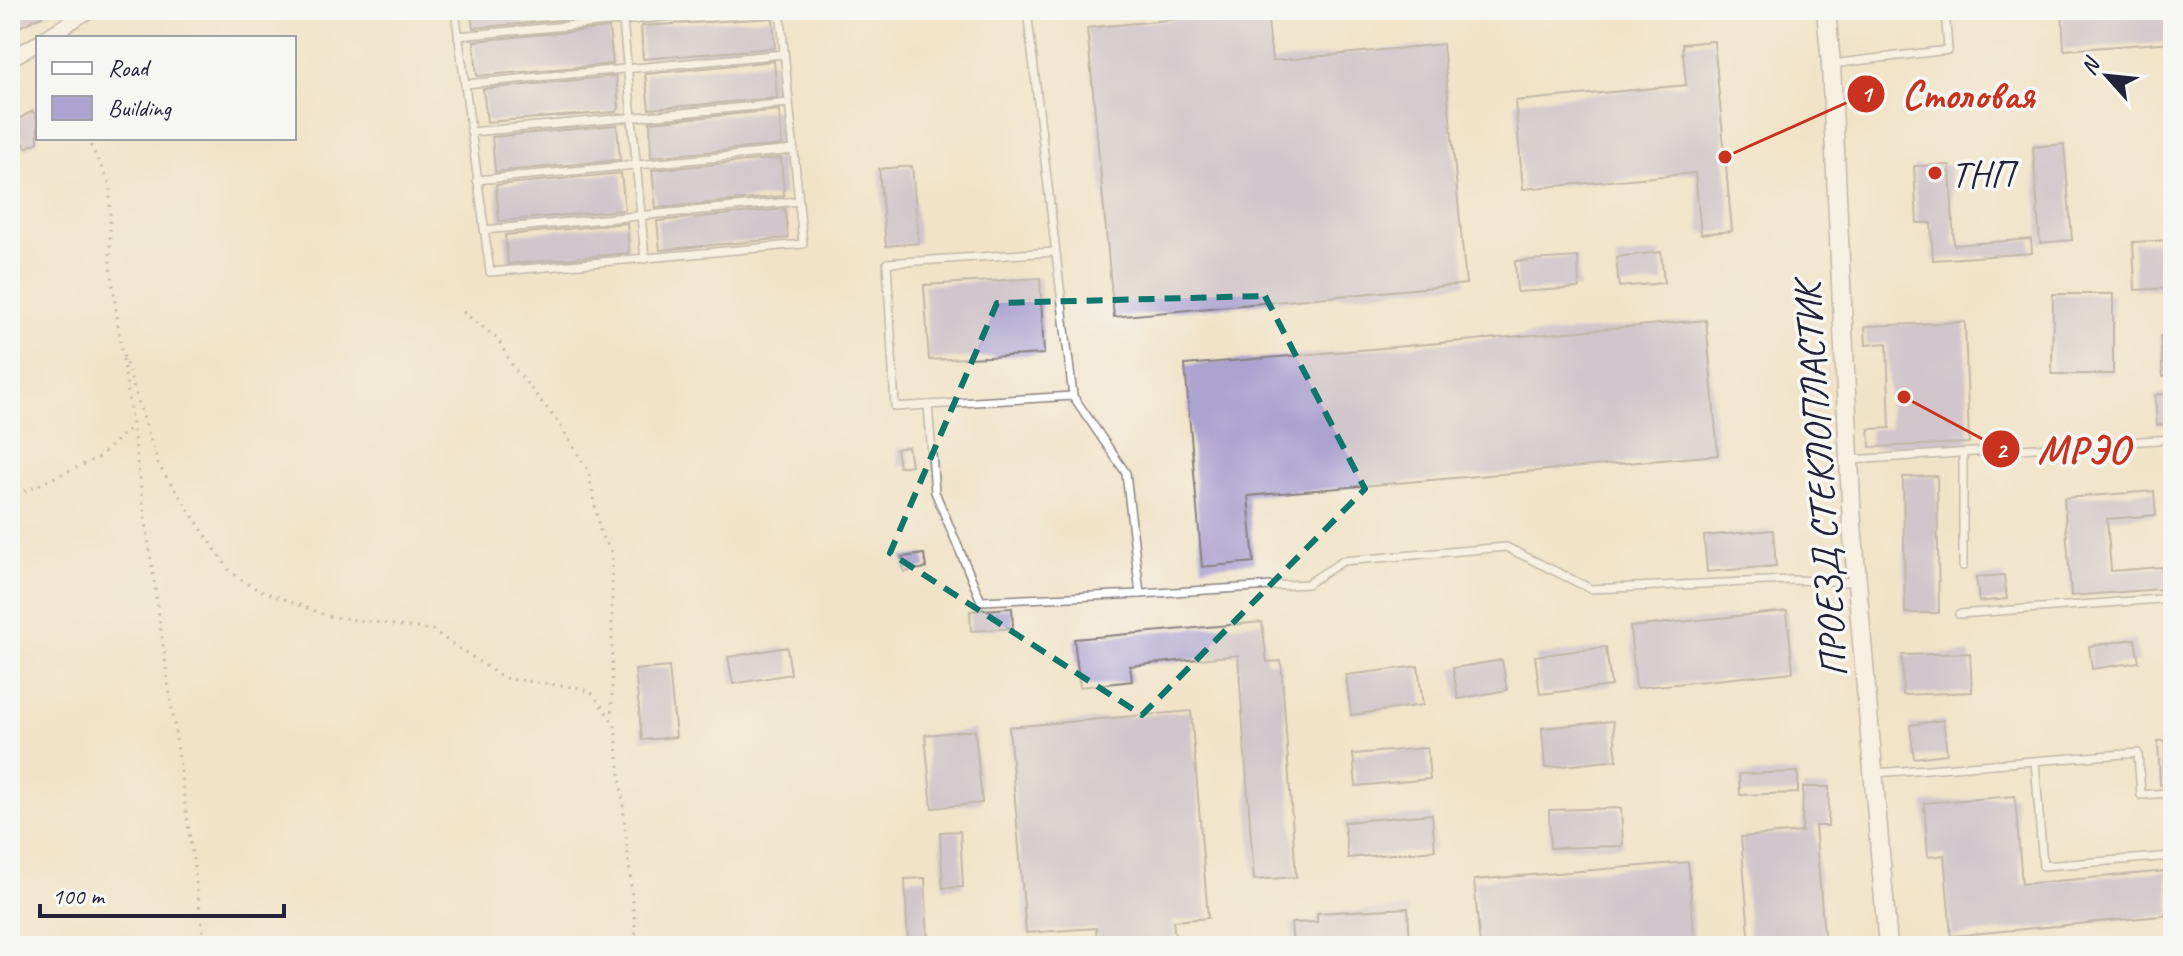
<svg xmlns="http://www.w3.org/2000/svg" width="2183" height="956" font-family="Caveat,sans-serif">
<rect width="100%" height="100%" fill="#f6f6f2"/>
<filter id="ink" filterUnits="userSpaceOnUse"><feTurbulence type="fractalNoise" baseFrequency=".0125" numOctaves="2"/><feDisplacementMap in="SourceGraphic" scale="16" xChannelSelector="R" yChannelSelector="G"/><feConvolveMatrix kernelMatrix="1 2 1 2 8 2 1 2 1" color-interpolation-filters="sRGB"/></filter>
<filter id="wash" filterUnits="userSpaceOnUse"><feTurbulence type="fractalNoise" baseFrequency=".006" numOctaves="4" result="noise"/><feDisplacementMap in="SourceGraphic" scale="32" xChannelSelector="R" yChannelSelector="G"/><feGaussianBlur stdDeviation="1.8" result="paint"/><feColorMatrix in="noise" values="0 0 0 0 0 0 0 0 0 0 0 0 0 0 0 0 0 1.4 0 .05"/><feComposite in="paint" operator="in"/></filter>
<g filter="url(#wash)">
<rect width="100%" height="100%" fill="#f1e3c8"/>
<g id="blocks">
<g fill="#ada3d0">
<polygon points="10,10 54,10 15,29"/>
<polygon points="470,10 605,10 605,16 473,28"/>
<polygon points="1267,10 1272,61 1443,44 1466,284 1114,317 1087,28"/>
<polygon points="2062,10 2173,10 2173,42 2064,50"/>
<polygon points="773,18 775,48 643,59 641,26"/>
<polygon points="609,28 613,64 477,76 474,41"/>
<polygon points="1714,41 1732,231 1701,234 1695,173 1523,189 1515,101 1686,85 1682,44"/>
<polygon points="774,61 777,98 649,109 645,74"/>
<polygon points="616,76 619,108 616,112 487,122 483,89"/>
<polygon points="779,110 782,145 651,157 650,122"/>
<polygon points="33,111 38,121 38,142 26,148 13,122"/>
<polygon points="617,125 620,160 495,172 492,137"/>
<polygon points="2064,144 2072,240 2040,243 2033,147"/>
<polygon points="781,158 784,196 656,208 652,170"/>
<polygon points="1950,165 1954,245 2031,239 2032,253 1933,260 1931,223 1917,223 1914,166"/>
<polygon points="912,166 919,243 886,246 879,169"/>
<polygon points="621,173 625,210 499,221 496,185"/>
<polygon points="785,209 788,238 660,250 657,221"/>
<polygon points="627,223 629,253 508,264 505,235"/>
<polygon points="2173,240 2173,288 2135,290 2133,242"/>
<polygon points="1661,252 1664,283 1619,287 1616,257"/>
<polygon points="1578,257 1579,288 1517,292 1515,261"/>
<polygon points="1040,278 1044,354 929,360 924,285"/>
<polygon points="2053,294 2113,294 2113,374 2052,374"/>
<polygon points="1706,320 1718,455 1248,496 1254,562 1202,567 1185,365"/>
<polygon points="1965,322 1969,443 1870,447 1869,429 1890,428 1887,343 1866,345 1865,326"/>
<polygon points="2173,335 2173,376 2163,376 2160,336"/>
<polygon points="2173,393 2173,424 2157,425 2155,395"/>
<polygon points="908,447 911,465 899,467 896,449"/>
<polygon points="1937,476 1939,613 1905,613 1903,477"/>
<polygon points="2154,491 2156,515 2107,519 2111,571 2173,566 2173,588 2071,596 2064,498"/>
<polygon points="1773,530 1776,566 1707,572 1704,536"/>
<polygon points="924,554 926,568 904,572 902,557"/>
<polygon points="2004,575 2007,599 1979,602 1976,577"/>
<polygon points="1012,608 1013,628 971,631 970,611"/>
<polygon points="1787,611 1793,672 1636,688 1630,627"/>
<polygon points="1262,622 1267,662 1281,661 1296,877 1254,880 1238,655 1130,666 1132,681 1080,687 1074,639"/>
<polygon points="2135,639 2139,662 2092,669 2089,646"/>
<polygon points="787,647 791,674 733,684 728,657"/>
<polygon points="1606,647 1611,686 1540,694 1535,656"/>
<polygon points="1970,653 1972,692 1903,695 1902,655"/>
<polygon points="1502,660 1507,690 1458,699 1453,668"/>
<polygon points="1418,666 1423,705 1351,715 1346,675"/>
<polygon points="669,667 676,737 642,740 635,670"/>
<polygon points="1191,711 1208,918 1173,921 1176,946 1097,946 1096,928 1026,933 1009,727"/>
<polygon points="1943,720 1947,754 1914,758 1910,725"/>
<polygon points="1613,721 1617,760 1545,768 1542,728"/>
<polygon points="975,730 982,803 932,808 925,735"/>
<polygon points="2173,740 2173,784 2160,785 2158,741"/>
<polygon points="1427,748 1430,779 1356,786 1353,754"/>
<polygon points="1798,772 1798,793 1740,795 1739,774"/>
<polygon points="1803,787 1829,787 1828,826 1815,826 1825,946 1750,946 1741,837 1802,832"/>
<polygon points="2015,796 2022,884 2167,871 2171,915 1951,936 1944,855 1928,857 1924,803"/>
<polygon points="1621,808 1623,846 1550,848 1549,810"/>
<polygon points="1432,814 1435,850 1348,858 1344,822"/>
<polygon points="960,831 963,887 943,888 940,832"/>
<polygon points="1688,862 1695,946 1480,946 1474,880"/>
<polygon points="925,878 928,946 908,946 905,879"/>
<polygon points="1408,908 1410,946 1293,946 1291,923 1317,922 1317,913"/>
</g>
</g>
</g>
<g filter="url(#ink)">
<use href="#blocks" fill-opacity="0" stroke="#8a8282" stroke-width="2"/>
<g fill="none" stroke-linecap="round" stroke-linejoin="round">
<g stroke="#8a8282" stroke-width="10">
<g id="service">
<polyline points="455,10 490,272 803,244 780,10"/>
<polyline points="622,10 645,259"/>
<polyline points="1027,10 1073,396 1126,473 1140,594 1307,584 1343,561 1506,547 1591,589 1791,580 1855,582"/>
<polyline points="458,36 738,10"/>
<polyline points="1831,64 1948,50 1945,10"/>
<polyline points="465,84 784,54"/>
<polyline points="471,132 789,103"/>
<polyline points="477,180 794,150"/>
<polyline points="484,230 799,201"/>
<polyline points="1054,252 887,263 895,407 1073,396"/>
<polyline points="928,405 935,492 981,601 1140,594"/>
<polyline points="1963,453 1963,566"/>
<polyline points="1851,460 2173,439"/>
<polyline points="1959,614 2173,598"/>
<polyline points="1875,773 2138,753 2141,795 2168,793 2173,856 2043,866 2035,761"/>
</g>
</g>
<g stroke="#8a8282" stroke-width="17">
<g id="minor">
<polyline points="45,38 90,10"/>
<polyline points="10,59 38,43"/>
</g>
</g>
<g stroke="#8a8282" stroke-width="21">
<polyline id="tertiary" points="1826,10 1831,64 1852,524 1888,946"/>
</g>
<g stroke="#8a8282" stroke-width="3" stroke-dasharray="2 6" stroke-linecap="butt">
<polyline points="87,138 110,185 110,262 121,348"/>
<polyline points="463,312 497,338 514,368 558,422 588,470 601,535 612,552 612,716"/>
<polyline points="121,348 159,466 230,571 250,586 327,616 432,630 503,678 580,688 593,694 615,725 637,946"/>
<polyline points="123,359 205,946"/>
<polyline points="10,498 99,457 132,426"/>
</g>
<use href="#service" stroke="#fff" stroke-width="7"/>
<use href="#minor" stroke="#fff" stroke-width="14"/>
<use href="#tertiary" stroke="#fff" stroke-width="18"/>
</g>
</g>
<path d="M0 0H2183V956H0ZM1265 296 1365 489 1142 715 890 553 997 303Z" fill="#f1e3c8" fill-opacity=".55" fill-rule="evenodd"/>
<path fill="none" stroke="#0f766e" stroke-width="6" stroke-dasharray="16 10" stroke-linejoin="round" d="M1265 296 1365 489 1142 715 890 553 997 303Z"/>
<circle fill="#c8321e" stroke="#f6f6f2" stroke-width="3" cx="1935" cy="173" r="8"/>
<g text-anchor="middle" stroke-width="7" stroke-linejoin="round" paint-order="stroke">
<g font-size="38" fill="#22223b" stroke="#f6f6f2" text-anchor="start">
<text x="1951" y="186">ТНП</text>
</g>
<g font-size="38" fill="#22223b" stroke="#f6f6f2">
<text transform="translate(1820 480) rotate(-94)" y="13">ПРОЕЗД СТЕКЛОПЛАСТИК</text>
</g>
</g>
<path fill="none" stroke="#c8321e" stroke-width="3" d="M1725 157L1866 94M1904 397L2001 449"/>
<g fill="#c8321e" stroke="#f6f6f2" stroke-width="3">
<circle cx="1725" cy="157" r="8"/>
<circle cx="1904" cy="397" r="8"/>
<circle cx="1866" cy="94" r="20"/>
<circle cx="2001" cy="449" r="20"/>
</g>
<g font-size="24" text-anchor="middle" font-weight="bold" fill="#fff">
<text x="1866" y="102">1</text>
<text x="2001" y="458">2</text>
</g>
<g font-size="40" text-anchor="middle" font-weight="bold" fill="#c8321e" stroke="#f6f6f2" stroke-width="7" stroke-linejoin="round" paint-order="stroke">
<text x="1968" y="108">Столовая</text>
<text x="2083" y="463">МРЭО</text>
</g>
<rect width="2183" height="956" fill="none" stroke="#f6f6f2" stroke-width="40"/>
<rect x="36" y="36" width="260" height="104" fill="#f6f6f2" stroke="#a1a1a9" stroke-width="2"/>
<rect x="52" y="62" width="40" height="12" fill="#ffffff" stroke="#a1a1a9" stroke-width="2"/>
<text x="108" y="76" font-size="24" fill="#22223b">Road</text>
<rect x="52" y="96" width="40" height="24" fill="#ada3d0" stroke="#a1a1a9" stroke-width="2"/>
<text x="108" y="116" font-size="24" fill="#22223b">Building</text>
<g transform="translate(2107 76) rotate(297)" stroke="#f6f6f2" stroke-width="6" paint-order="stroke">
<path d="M0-6L14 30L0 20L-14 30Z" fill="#22223b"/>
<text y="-12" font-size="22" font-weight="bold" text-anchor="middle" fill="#22223b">N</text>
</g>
<path d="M40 904v12h244v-12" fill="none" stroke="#22223b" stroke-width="4"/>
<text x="52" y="904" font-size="24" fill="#22223b" stroke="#f6f6f2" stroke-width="6" paint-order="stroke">100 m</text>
</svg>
